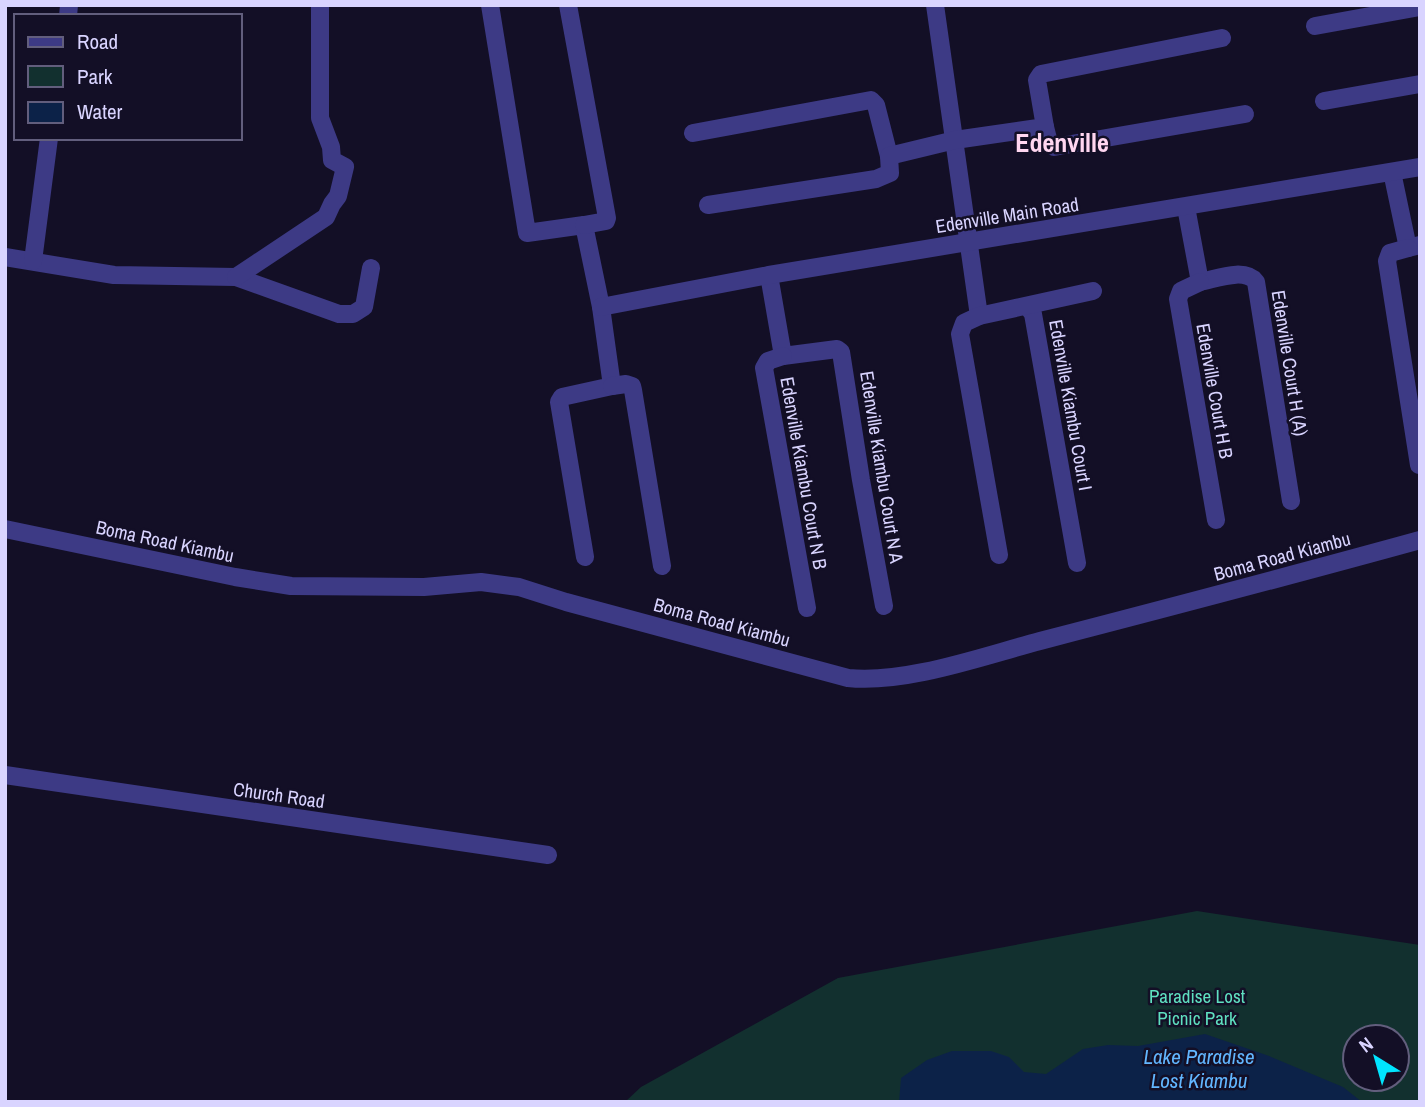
<svg xmlns="http://www.w3.org/2000/svg" width="1425" height="1107" font-family="'Archivo Narrow',sans-serif">
<rect width="100%" height="100%" fill="#130f26"/>
<path fill="#12302f" fill-rule="evenodd" d="M1197 911 1420 945V1102H625L641 1087 838 978ZM1355 1037H1397V1079H1355Z"/>
<polygon fill="#0c2248" points="1205,1034 1269,1056 1343,1087 1362,1102 899,1102 901,1078 927,1060 952,1051 991,1051 1009,1057 1024,1072 1046,1074 1083,1049 1108,1045 1138,1046"/>
<g fill="none" stroke-linecap="round" stroke-linejoin="round">
<g stroke="#3d3a85" stroke-width="18">
<polyline points="490,5 527,233 584,225 601,307 612,386 562,397 559,402 585,557"/>
<polyline points="568,5 607,218 606,221 584,225"/>
<polyline points="935,5 979,316"/>
<polyline points="68,16 69,5"/>
<polyline points="1315,26 1420,7"/>
<polyline points="1324,101 1420,84"/>
<polyline points="1045,127 1049,143 1054,147 1245,114"/>
<polyline points="693,133 871,100 876,105 889,156"/>
<polyline points="1392,172 1408,248 1420,245"/>
<polyline points="708,205 876,179 890,173 889,156 955,140 1045,127 1037,80 1041,74 1222,38"/>
<path d="M1186 207 1200 282C1216 279 1245 267 1256 282L1291 501"/>
<polyline points="1408,248 1390,253 1387,261 1419,465"/>
<polyline points="5,257 114,275 236,277 339,314 353,314 364,307 371,268"/>
<polyline points="33,261 49,138"/>
<polyline points="769,275 783,356 837,349 841,352 861,480 884,606"/>
<polyline points="236,277 326,217 332,204 338,196 345,167 332,160 331,147 320,118 320,5"/>
<polyline points="1200,282 1181,291 1178,299 1216,520"/>
<polyline points="601,307 769,275 1420,167"/>
<polyline points="1028,307 1033,314 1077,563"/>
<polyline points="783,356 768,361 764,368 807,608"/>
<polyline points="612,386 626,384 632,386 633,390 662,566"/>
<path d="M5 529 235 577 291 586 424 587 481 582 519 587 566 602 848 678C906 684 983 656 1040 641 1167 608 1293 575 1420 540"/>
<polyline points="999,555 960,334 964,323 979,316 1093,291"/>
<polyline points="5,775 548,855"/>
</g>
</g>
<g text-anchor="middle" stroke-width="5" stroke-linejoin="round" paint-order="stroke">
<g font-size="19" fill="#d9d4ff" stroke="#130f26">
<text transform="translate(1007 215) rotate(-9)" y="7">Edenville Main Road</text>
<text transform="translate(1290 363) rotate(81)" y="7">Edenville Court H (A)</text>
<text transform="translate(1215 391) rotate(80)" y="7">Edenville Court H B</text>
<text transform="translate(1071 405) rotate(80)" y="7">Edenville Kiambu Court I</text>
<text transform="translate(882 467) rotate(81)" y="7">Edenville Kiambu Court N A</text>
<text transform="translate(804 473) rotate(80)" y="7">Edenville Kiambu Court N B</text>
<text transform="translate(165 541) rotate(12)" y="7">Boma Road Kiambu</text>
<text transform="translate(1282 556) rotate(-15)" y="7">Boma Road Kiambu</text>
<text transform="translate(722 622) rotate(15)" y="7">Boma Road Kiambu</text>
<text transform="translate(279 795) rotate(8)" y="7">Church Road</text>
</g>
<g font-size="19" fill="#5fe0c0" stroke="#130f26">
<text x="1197" y="1003">Paradise Lost<tspan x="1197" dy="22">Picnic Park</tspan></text>
</g>
<g font-size="21" font-style="italic" fill="#62b6ff" stroke="#130f26">
<text x="1199" y="1064">Lake Paradise<tspan x="1199" dy="24">Lost Kiambu</tspan></text>
</g>
<g font-size="26" font-weight="bold" fill="#ffd6f0" stroke="#130f26">
<text x="1062" y="152">Edenville</text>
</g>
</g>
<rect width="1425" height="1107" fill="none" stroke="#d9d4ff" stroke-width="14"/>
<rect x="14" y="14" width="228" height="126" fill="#130f26" stroke="#625e7d" stroke-width="2"/>
<rect x="28" y="37" width="35" height="10" fill="#3d3a85" stroke="#625e7d" stroke-width="2"/>
<text x="77" y="49" font-size="21" fill="#d9d4ff">Road</text>
<rect x="28" y="66" width="35" height="21" fill="#12302f" stroke="#625e7d" stroke-width="2"/>
<text x="77" y="84" font-size="21" fill="#d9d4ff">Park</text>
<rect x="28" y="102" width="35" height="21" fill="#0c2248" stroke="#625e7d" stroke-width="2"/>
<text x="77" y="119" font-size="21" fill="#d9d4ff">Water</text>
<g transform="translate(1376 1058) rotate(323)"><circle r="33" fill="#130f26" stroke="#625e7d" stroke-width="2"/>
<path d="M0-5L12 26L0 18L-12 26Z" fill="#00e5ff"/>
<text y="-10" font-size="19" font-weight="bold" text-anchor="middle" fill="#d9d4ff">N</text>
</g>
</svg>
